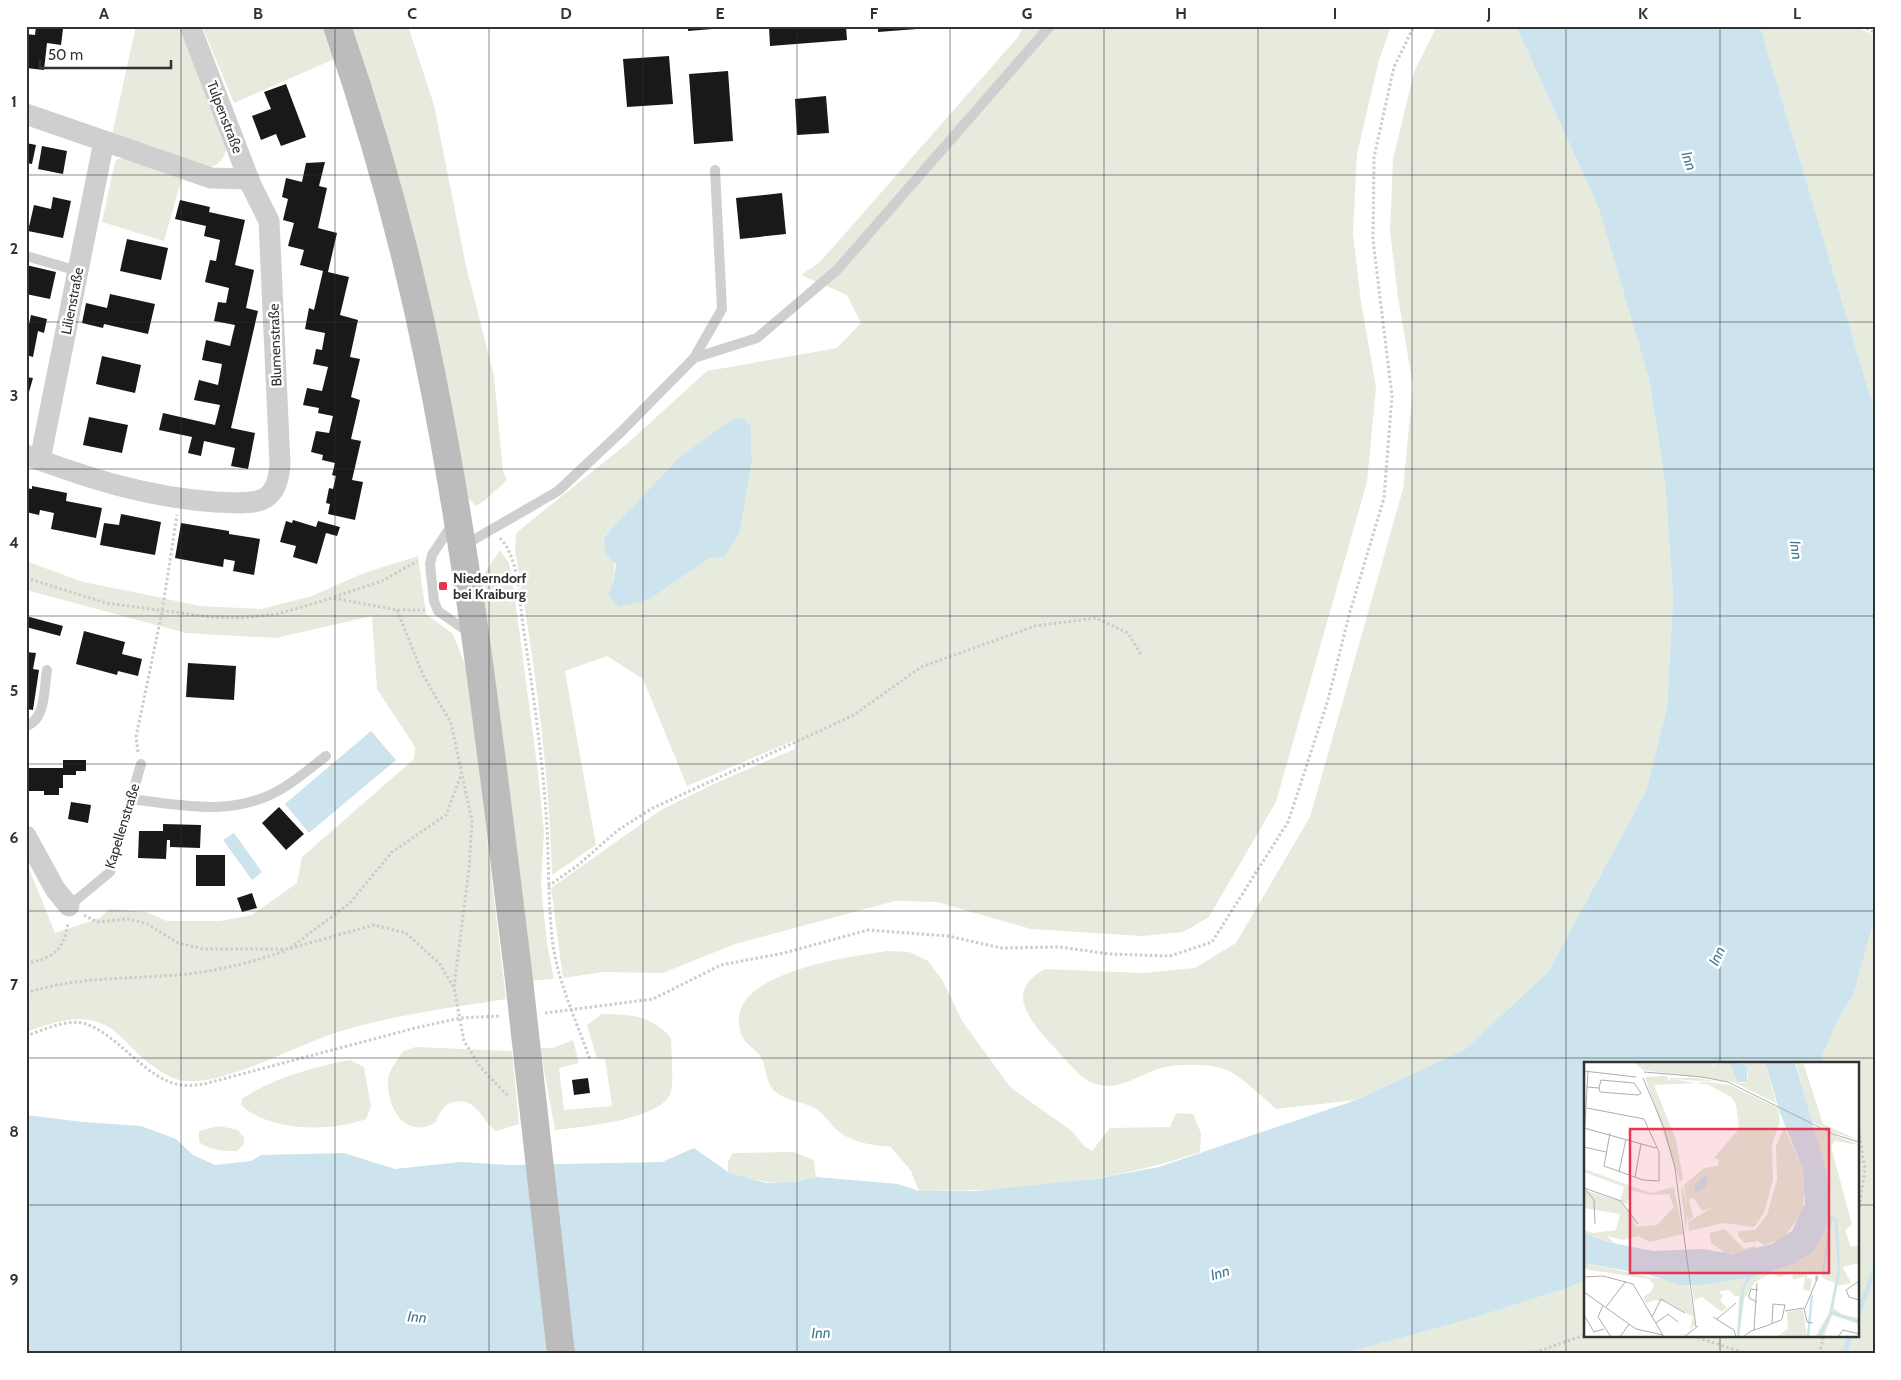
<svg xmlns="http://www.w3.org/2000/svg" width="1901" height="1380" font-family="Cabin,sans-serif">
<rect width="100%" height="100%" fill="#fff"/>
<g fill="#e6ebdd" fill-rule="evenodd">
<path d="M136 26H180L227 146C225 157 221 163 211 167L112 135Z"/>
<polygon points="202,26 328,26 339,57 234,103"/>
<polygon points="347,26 408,26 434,105 466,266 494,376 503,471 507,480 484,501 476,506 467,497"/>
<path d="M1023 26H1391L1379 60 1357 154 1353 233 1361 302 1376 387 1367 482 1276 802 1209 917 1183 932 1142 936 1031 929 937 902 895 901 735 944 663 973 604 972 563 978 551 888 661 810 720 781 795 749V740L687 786 643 679 607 656 565 671 596 845 552 875C549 767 534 657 515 551L516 533 629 442 707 371 837 348 861 323 847 295 801 275 820 262 1018 37ZM751 427 752 463 740 531 710 558 650 599 608 595C619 569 615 562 604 536L624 517Z"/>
<path d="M1437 26H1516L1599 209 1649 379 1665 482 1673 597 1667 708 1646 791 1548 972 1464 1050 1356 1100 1276 1109C1262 1097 1238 1072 1221 1068 1205 1064 1181 1064 1165 1067 1142 1072 1121 1092 1096 1084 1081 1080 1070 1064 1059 1053 1043 1034 1033 1028 1024 1004 1019 988 1033 975 1045 969L1142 973 1195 968 1236 943 1310 817 1403 489 1413 386 1398 297 1390 231 1393 159 1414 72Z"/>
<polygon points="1760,26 1855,26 1875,36 1875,412"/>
<polygon points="118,159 126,159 182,178 164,241 102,222 115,162"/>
<polygon points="500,550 509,563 512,576 538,772 544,832 541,885 547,944 554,979 530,981 479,591 484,574"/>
<path d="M418 556 426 614 453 634 467 669 506 999C449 1008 393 1015 338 1032 296 1045 228 1084 187 1081 176 1081 164 1074 156 1068 139 1058 129 1042 113 1030 87 1010 54 1022 26 1032V861L55 933 100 918 109 909 146 912 167 921H220L252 915 297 883 302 857 414 759 415 747 377 689 372 616 276 638 186 633 26 590V561L83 582 148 595 200 606 261 609 312 596 364 573Z"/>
<polygon points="1875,917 1875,1354 1342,1354 1470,1319 1570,1287 1585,1280 1585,1336 1857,1336 1857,1064 1819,1064 1839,1017 1853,996"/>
<path d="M887 951 909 952 928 961 943 981 962 1021 1011 1088 1072 1131 1084 1146 1092 1151 1110 1128 1170 1127 1176 1113 1193 1114 1201 1133 1200 1152C1111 1183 1013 1191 919 1191L911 1171 891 1147C872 1145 852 1143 837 1130 830 1124 824 1113 816 1109 803 1101 787 1102 774 1091 766 1083 766 1065 760 1056 756 1049 745 1044 742 1036 716 973 850 957 887 951Z"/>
<path d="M602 1014C631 1015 650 1014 671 1038 671 1052 674 1078 671 1092 663 1120 580 1127 555 1130L540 1048H553L573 1040 579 1063 559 1068 564 1110 612 1106 605 1059H597L587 1025Z"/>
<path d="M416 1047 512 1051 519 1124 496 1131C480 1119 477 1097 453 1102 444 1104 438 1114 436 1122 406 1141 386 1107 388 1079 389 1070 398 1059 403 1051Z"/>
<path d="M350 1060 364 1067 371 1107 366 1119C330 1132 270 1132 241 1105L242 1099C272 1078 314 1067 350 1060Z"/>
<path d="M219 1126 238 1130 244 1138V1144L237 1151C222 1151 212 1151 199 1142V1131Z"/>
<path d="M793 1152 814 1160 816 1177C779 1187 764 1183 728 1172V1161L733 1153Z"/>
</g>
<g fill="#cde3ed">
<polygon points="1516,26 1760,26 1875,412 1875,917 1853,996 1839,1017 1819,1064 1585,1064 1585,1280 1570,1287 1470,1319 1342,1354 26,1354 26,1115 83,1122 141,1126 176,1139 193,1155 215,1165 251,1161 261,1155 344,1153 395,1169 460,1162 510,1165 662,1162 694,1148 728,1172 766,1183 795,1182 816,1177 898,1184 919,1191 976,1191 1094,1179 1159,1167 1356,1100 1464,1050 1548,972 1646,791 1667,708 1673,597 1665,482 1649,379 1599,209"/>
<polygon points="735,418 744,419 751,427 752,462 740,531 724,557 710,558 650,599 619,607 608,595 614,579 616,565 606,553 604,537 681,456"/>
<polygon points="371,731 396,760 309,833 285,804"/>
<polygon points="234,833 262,872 252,880 223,840"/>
</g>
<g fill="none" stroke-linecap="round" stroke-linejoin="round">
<g stroke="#cde3ed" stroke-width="5">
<polyline points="1857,1317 1875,1268"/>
<polyline points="1844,1354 1850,1336"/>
</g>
</g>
<g fill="#191919">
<polygon points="36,26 63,29 61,45 47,43 44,70 26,68 26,34 35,35"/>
<polygon points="688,26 725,26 725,28 688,31"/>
<polygon points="769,26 846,26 847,40 770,46"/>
<polygon points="878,26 930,26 930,28 878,32"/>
<polygon points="669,56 673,104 627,107 623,59"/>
<polygon points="728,71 733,141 694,144 689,74"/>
<polygon points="286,84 306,137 281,146 276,134 261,140 252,116 271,109 264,92"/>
<polygon points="826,96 829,133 797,135 795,99"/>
<polygon points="26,143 36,145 32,164 26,163"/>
<polygon points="42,146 67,151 63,174 38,169"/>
<polygon points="325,162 319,186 327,188 318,228 337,233 328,272 349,277 340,315 358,320 350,357 360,359 351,397 360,400 351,439 361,441 352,480 363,482 355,520 328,514 330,504 326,503 329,488 333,489 336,476 332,475 335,463 322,460 323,455 311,452 316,431 329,433 333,416 318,413 319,408 303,405 307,388 322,391 328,367 313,364 316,349 322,350 325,333 305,329 309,308 314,310 323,271 300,265 304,250 288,246 294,223 283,220 288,199 282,197 286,178 302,182 306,163"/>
<polygon points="782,193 786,234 740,239 736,198"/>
<polygon points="53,197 71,201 63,238 28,231 34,205 51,209"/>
<polygon points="180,200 210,207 209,212 245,220 235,265 254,270 246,308 258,311 231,428 255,433 248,469 231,466 235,448 204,441 201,456 188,453 192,437 159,430 163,413 215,425 220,405 194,400 199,380 218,385 222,364 202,360 206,340 230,346 235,325 214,321 218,302 226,303 229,288 205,282 210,260 216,261 220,240 204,236 206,226 175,219"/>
<polygon points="127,239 168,248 161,280 120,271"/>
<polygon points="26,265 56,272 50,299 26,294"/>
<polygon points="110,294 155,304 148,334 104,324 103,328 82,323 86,303 107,308"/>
<polygon points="31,315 47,319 44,333 38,331 33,357 26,355 26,329 28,329"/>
<polygon points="102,356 141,365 135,393 96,384"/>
<polygon points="26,377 33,378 29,392 26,391"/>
<polygon points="89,417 128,425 122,453 83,445"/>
<polygon points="32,486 67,493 66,501 102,508 96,538 51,529 54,513 40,510 39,515 26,512 26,488 32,489"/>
<polygon points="121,514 161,522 155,555 100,545 104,523 119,525"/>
<polygon points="293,520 316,527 318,521 340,527 337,536 326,533 317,564 293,557 296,546 280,542 286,521 292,523"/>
<polygon points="181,523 229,531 229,534 260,539 254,575 233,571 235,561 224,559 223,567 175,558"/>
<polygon points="26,616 63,626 60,636 26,627"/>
<polygon points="84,631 125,642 122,654 142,659 138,676 118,671 117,675 76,664"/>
<polygon points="26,652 36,653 33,669 39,670 33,710 26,709"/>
<polygon points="188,663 236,666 234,700 186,697"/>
<polygon points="63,760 86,760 86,771 76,771 76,775 63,775 63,788 59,788 59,795 44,795 44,791 26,791 26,768 63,768"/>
<polygon points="71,802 91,805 88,823 68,819"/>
<polygon points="279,807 304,834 286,850 262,823"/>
<polygon points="163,824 201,825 200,848 170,847 170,840 167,840 166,859 138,858 139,831 163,831"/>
<rect x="196" y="855" width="29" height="31"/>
<polygon points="252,893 257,908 242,912 237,898"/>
<polygon points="588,1078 590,1093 574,1095 572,1080"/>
</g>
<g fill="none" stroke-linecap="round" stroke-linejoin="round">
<g stroke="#ccc" stroke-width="3" stroke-dasharray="2.5 2.5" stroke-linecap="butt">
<polyline points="1862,26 1875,33"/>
<path d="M500 538C519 558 519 598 523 625 533 692 543 760 547 828 549 867 548 906 553 945 559 985 577 1022 590 1060"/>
<polyline points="26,578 106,603 211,617 241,618 277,614 333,598 397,610 425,610"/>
<polyline points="334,597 382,581 417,561"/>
<polyline points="397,610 423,675 451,723 472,821 469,869 454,987"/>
<polyline points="138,752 136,737 162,612 177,515"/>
<polyline points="548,886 577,866 618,830 653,808 854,715 921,667 1035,626 1096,618 1128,633 1142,656"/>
<polyline points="84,915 97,922 128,919 137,921 147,924 178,943 204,949 288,949 374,925 406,933 440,964 454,988 464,1041 481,1068 509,1097"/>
<polyline points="290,948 350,903 392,852 446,815 461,775"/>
<path d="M26 963C53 959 64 950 68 923"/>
<path d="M26 993C71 978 115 979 162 976 203 974 246 965 284 951"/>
<polyline points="545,1013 653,999 721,965 784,953 868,930 948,936 1001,948 1060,947 1109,954 1170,956 1212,942 1288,822 1328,700 1349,615 1384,498 1392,396 1373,240 1374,157 1394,67 1414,26"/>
<path d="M26 1036C43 1030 68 1018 86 1024 119 1035 146 1080 181 1085 188 1086 197 1085 204 1084L415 1028 461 1018 501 1016"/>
<polyline points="1857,1121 1865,1169 1857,1221"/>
<polyline points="1693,1336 1747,1354"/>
<polyline points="1530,1354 1585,1335"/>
<polyline points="1625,1354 1635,1354"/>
<polyline points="1819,1354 1824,1336"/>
</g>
<g stroke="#cfcfcf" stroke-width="10">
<polyline points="26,256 78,271"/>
<polyline points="694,358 757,338 837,270 1050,26"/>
<polyline points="453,523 432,555 430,564 434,601 438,611 471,634"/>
<polyline points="463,546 558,491 621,432 694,358 722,309 715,170"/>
<path d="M26 726C46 720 44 687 47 670"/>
<path d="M130 799C184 805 234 818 283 788 298 779 312 767 326 756"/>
<polyline points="69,906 110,872 141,764"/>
</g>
<g stroke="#cfcfcf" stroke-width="21">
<polyline points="26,114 211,178 249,179"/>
<path d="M26 455C90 479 147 497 215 502 229 502 247 505 261 500 275 495 279 479 280 465L269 221 251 185 190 26"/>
<polyline points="40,460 104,141"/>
<polyline points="26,836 55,889 69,906"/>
</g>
<g stroke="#bcbcbc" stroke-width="28">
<path d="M337 26C376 139 408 255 431 372 471 570 493 771 518 971"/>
<polyline points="528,1061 561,1354"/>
</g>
<polyline stroke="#bcbcbc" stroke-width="28" points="518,971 528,1061"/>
</g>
<path fill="none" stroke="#323232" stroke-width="1" stroke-opacity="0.55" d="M181 26V1354M335 26V1354M489 26V1354M643 26V1354M797 26V1354M950 26V1354M1104 26V1354M1258 26V1354M1412 26V1354M1566 26V1354M1720 26V1064M26 175H1875M26 322H1875M26 469H1875M26 616H1875M26 764H1875M26 911H1875M26 1058H1875M26 1205H1585M1857 1205H1875M1720 1336V1354"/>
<rect fill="#e63651" stroke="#fff" stroke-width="2" x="438" y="581" width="10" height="10" rx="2.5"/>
<g text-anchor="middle" stroke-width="5" stroke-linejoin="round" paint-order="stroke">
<g font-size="14" fill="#323232" stroke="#fff">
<text transform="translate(225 117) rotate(69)" y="5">Tulpenstraße</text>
<text transform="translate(72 301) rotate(-79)" y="5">Lilienstraße</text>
<text transform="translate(275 345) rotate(-92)" y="5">Blumenstraße</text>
<text transform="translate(122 826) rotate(-73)" y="5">Kapellenstraße</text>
</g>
<g font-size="14" font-weight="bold" fill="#323232" stroke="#fff" text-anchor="start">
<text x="453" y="583">Niederndorf<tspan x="453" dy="16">bei Kraiburg</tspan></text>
</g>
<g font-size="15" font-style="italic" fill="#3e7a95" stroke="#fff">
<text transform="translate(1689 161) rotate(71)" y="5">Inn</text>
<text transform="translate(1796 550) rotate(82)" y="5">Inn</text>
<text transform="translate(1717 956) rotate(-65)" y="5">Inn</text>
<text transform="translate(1220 1273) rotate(-16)" y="5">Inn</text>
<text transform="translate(417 1317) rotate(5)" y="5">Inn</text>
<text transform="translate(821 1333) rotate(-2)" y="5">Inn</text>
</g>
</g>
<g transform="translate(1584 1062)">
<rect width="275" height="275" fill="#fff"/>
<path d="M50 0H131L127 4 133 0 128 5 135 0H146L153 20 158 21 163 20 164 12 161 2 154 0H181L192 41 149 20 59 8ZM212 0 220 3 239 62 275 78 247 70 227 59ZM82 14 85 18H87L85 16H113L134 20 88 17 112 21 70 23 92 78 99 117 96 120 61 15ZM122 20 146 23 194 46 196 59 188 83 189 118 180 151 170 165 140 161 105 169 104 160 129 145 118 149 110 136 105 137 109 155 104 159 103 153 102 170 97 127 99 125 103 146 100 123 120 106 134 104 135 98 130 96 155 67 152 42 147 35 125 23 113 21ZM228 64 275 83 251 79 247 84 268 163 261 168 267 185 275 183V201L259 205 267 221 253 224 249 246 259 253 275 256V262L248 253 240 275H231L245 251 251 221 240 217 236 211 234 213 224 210 216 209 224 211 223 216 228 217 226 229 219 228 221 214 209 218 208 211 195 215 188 211 171 220 160 237 155 275H153L155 234H159H151L145 228 135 229 139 234 136 238 143 246 138 250 118 235 110 238 108 223 166 216 210 202 219 197 239 173 247 135ZM200 65 219 107 221 130 218 150 199 177 180 183 174 179 161 181 154 174V169L171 168 183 153 193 118 192 84ZM0 107 67 131 90 125 99 172 66 180 54 174 39 178 23 174 31 182 0 171V168L9 171 32 168 36 152 0 146V128L36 139 47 151 52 165 73 163 90 145 85 132 66 133 46 128 43 143 36 138 40 125 0 110ZM141 167 160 187 171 184 172 188 142 192 127 181 125 171ZM0 201 105 223 111 263 106 267 109 255 84 240 71 238 62 241 59 235 67 230 70 223 65 217 6 208 0 206ZM219 247 223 275H192L204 267 203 250Z" fill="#e6ebdd"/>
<path d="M146 0 163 3V20H153ZM181 0H211L243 112 246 150 240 171 229 190 210 202 166 216 114 223H96L65 213 0 201V171L24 180 69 189 119 187 148 192 188 182 208 169 221 141 219 107 196 51ZM124 111 122 125 111 131 110 123Z" fill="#cde3ed"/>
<path fill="none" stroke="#cde3ed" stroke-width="2.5" d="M244 152 252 159 255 209 247 250 275 260M239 210 247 157M154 274 159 227 165 215M224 275 228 233M235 275 247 251"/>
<path fill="none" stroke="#adadad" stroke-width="1" d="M0 9 52 15M60 10 118 15 144 20 249 72 275 80M59 16 80 66 91 106 112 265M3 25 15 26 16 30 54 33 57 31 50 21 17 18 15 26M3 46 60 57 75 90V119L59 118 20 104 26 71M0 66 72 86M0 78 4 10M0 85 22 90M35 110 42 77M51 115 57 82M0 126 37 139 54 162M2 128 10 138 11 162M0 215 19 214 49 222 80 275M275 219 262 228 265 235 275 238M0 230 52 267 79 273M173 240 165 236V233L167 227 174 228M19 243 14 255 27 275M22 245 42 219M221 246 234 215 232 214V219M201 249 220 246 223 260 229 261M0 253 10 270 20 267M68 255 77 237 101 251M129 255 150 268 152 275M133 257 152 241M72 261 84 252 94 260M170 268 173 221M36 275 45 262M100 275 114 264M159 275 167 269 182 264 197 258 198 257 201 243 189 242 188 261M254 275 259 268 275 272"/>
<path fill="#e63651" fill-opacity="0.15" stroke="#e63651" stroke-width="2.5" d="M46 67H245V211H46Z"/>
<rect width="275" height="275" fill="none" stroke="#323232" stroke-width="2.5"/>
</g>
<rect width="1901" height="1380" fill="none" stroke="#ffffff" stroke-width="55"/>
<path d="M40 60v8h131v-8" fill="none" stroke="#323232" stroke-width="2.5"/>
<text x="48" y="60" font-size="15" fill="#323232" stroke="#ffffff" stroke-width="4" paint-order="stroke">50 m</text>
<rect x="28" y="28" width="1846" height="1324" fill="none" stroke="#323232" stroke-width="2"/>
<g font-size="16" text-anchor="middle" font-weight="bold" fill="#323232">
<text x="104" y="19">A</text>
<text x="258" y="19">B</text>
<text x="412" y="19">C</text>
<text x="566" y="19">D</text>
<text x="720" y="19">E</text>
<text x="874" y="19">F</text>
<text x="1027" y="19">G</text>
<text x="1181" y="19">H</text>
<text x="1335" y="19">I</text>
<text x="1489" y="19">J</text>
<text x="1643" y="19">K</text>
<text x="1797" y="19">L</text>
<text x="14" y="107">1</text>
<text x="14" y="254">2</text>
<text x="14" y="401">3</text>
<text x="14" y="548">4</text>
<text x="14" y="696">5</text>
<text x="14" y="843">6</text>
<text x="14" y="990">7</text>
<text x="14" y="1137">8</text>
<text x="14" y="1285">9</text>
</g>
</svg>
